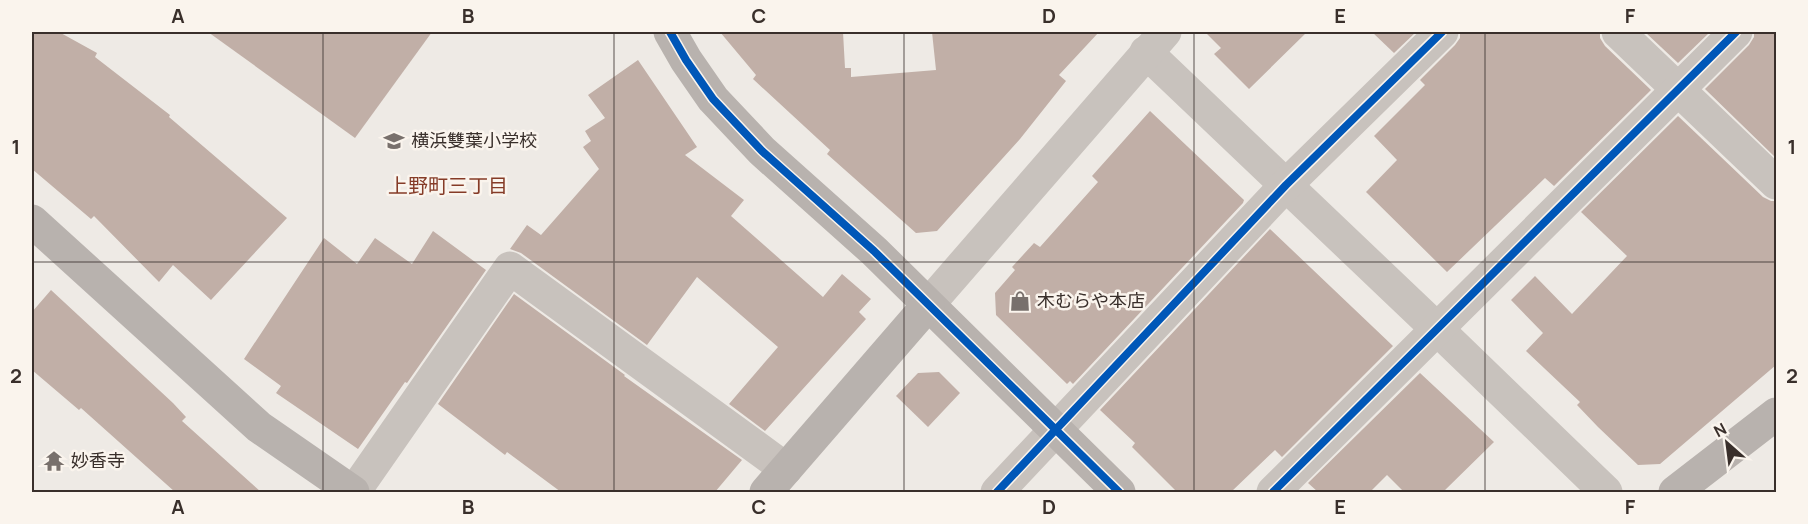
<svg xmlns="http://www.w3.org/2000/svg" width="1808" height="524" font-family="Manrope,'Noto Sans JP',sans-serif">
<rect width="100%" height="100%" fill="#eeeae5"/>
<g fill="#c1afa7">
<polygon points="32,32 59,32 97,53 95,57 170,115 169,117 287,218 211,300 173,265 159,282 94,216 91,219 32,169"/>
<polygon points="208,32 432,32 355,138"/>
<polygon points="720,32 843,32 845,68 851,68 851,77 936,70 932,32 1099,32 1059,75 1066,81 1020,139 937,231 916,233 827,154 830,150 753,79 756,75"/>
<polygon points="1205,32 1307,32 1249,89 1214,54 1221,48"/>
<polygon points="1372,32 1416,32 1394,53"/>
<polygon points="1460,32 1600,32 1600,38 1605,46 1651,90 1554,186 1545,178 1447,272 1366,192 1397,160 1374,136 1425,85 1420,80 1455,45 1460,38"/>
<polygon points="1645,32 1710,32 1678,63"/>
<polygon points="1754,32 1776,32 1776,158 1705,89 1749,45 1754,37"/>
<polygon points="638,60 697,147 685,155 744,200 731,216 823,297 842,274 871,299 859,312 866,319 765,431 729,404 778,347 697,277 647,345 521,253 510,249 527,225 541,235 599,169 583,147 591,141 585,131 605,118 588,95"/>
<polygon points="1150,111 1244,200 1243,203 1073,384 1070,381 1067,384 996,315 995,293 1015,270 1012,267 1034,243 1040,247 1098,182 1092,176"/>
<polygon points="1678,116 1763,197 1771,201 1776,201 1776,365 1660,464 1638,465 1598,427 1577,405 1580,402 1526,351 1543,333 1511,300 1535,276 1572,314 1627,256 1581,212"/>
<polygon points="1270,229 1393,346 1282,457 1275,450 1231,492 1177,492 1132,447 1135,443 1100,410"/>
<polygon points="433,231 486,270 407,383 405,382 358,449 276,393 281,386 244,359 324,238 357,264 375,238 412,264"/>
<polygon points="51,290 173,403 186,417 182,421 261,492 175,492 81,408 79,410 32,370 32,312"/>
<polygon points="514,294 625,375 624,376 742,460 715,492 561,492 507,452 505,455 438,404"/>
<polygon points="939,372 960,393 928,427 896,396 918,373"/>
<polygon points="1420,373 1494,442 1443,492 1404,492 1387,475 1370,492 1318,492 1308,483"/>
</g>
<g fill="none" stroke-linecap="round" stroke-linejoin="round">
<g stroke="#c8c2bd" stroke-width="33">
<polyline points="1618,32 1776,183"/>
<polyline points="1146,52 1437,329 1606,492"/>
<polyline points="928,305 1165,32"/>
<polyline points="354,492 510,268 786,469"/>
<polyline points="997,492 1286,185 1442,32"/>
<polyline points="1273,492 1736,32"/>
</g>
<g stroke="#b8b2ae" stroke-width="33">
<polyline points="670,32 686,60 713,99 762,151 874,251 1119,492"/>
<polyline points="32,221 259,427 353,492"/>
<polyline points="766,492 928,305"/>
<polyline points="1675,492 1776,414"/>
</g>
<g stroke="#faf4ed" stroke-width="11">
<g id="cycleway">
<polyline points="670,32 686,60 713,99 762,151 874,251 1119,492"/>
<polyline points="997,492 1286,185 1442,32"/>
<polyline points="1273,492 1736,32"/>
</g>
</g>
<use href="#cycleway" stroke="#0057b8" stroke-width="8"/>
</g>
<path fill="none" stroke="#392f2b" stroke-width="1.5" stroke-opacity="0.55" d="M323 32V492M614 32V492M904 32V492M1194 32V492M1485 32V492M32 262H1776"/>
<defs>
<g id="school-bare" transform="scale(1.62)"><path d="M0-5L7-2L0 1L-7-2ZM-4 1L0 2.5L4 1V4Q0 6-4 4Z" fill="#78706c" stroke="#faf4ed" stroke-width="2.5" paint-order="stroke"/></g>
<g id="shop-bare" transform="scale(1.62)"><path d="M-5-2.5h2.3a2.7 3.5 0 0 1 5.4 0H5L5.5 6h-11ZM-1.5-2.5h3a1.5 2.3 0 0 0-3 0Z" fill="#78706c" stroke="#faf4ed" stroke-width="2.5" paint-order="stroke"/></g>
<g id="temple-bare" transform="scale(1.62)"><path d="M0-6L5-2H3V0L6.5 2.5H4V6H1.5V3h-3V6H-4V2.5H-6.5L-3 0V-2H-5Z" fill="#78706c" stroke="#faf4ed" stroke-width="2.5" paint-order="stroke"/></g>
</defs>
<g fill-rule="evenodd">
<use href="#school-bare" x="394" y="141"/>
<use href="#shop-bare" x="1020" y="301"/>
<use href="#temple-bare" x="54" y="461"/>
</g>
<g text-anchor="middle" stroke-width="5" stroke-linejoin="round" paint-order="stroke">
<g font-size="18" fill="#392f2b" stroke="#faf4ed" text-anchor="start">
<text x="411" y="147">横浜雙葉小学校</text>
<text x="1037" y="307">木むらや本店</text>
<text x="71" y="467">妙香寺</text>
</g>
<g font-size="20" fill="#853b27" stroke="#faf4ed">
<text x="448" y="193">上野町三丁目</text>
</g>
</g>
<rect width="1808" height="524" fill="none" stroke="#faf4ed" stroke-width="66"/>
<g transform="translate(1727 443) rotate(332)" stroke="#faf4ed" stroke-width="4.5" paint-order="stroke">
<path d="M0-4.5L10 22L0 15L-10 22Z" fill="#392f2b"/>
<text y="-9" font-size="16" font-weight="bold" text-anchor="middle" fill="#392f2b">N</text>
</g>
<rect x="33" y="33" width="1742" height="458" fill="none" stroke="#392f2b" stroke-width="2"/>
<g font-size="20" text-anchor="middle" font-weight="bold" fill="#392f2b">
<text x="178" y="23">A</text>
<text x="468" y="23">B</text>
<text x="759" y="23">C</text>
<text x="1049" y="23">D</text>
<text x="1340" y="23">E</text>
<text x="1630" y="23">F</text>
<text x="16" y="154">1</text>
<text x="1792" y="154">1</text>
<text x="16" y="383">2</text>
<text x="1792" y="383">2</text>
<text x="178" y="514">A</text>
<text x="468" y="514">B</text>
<text x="759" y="514">C</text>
<text x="1049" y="514">D</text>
<text x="1340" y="514">E</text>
<text x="1630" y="514">F</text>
</g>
</svg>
